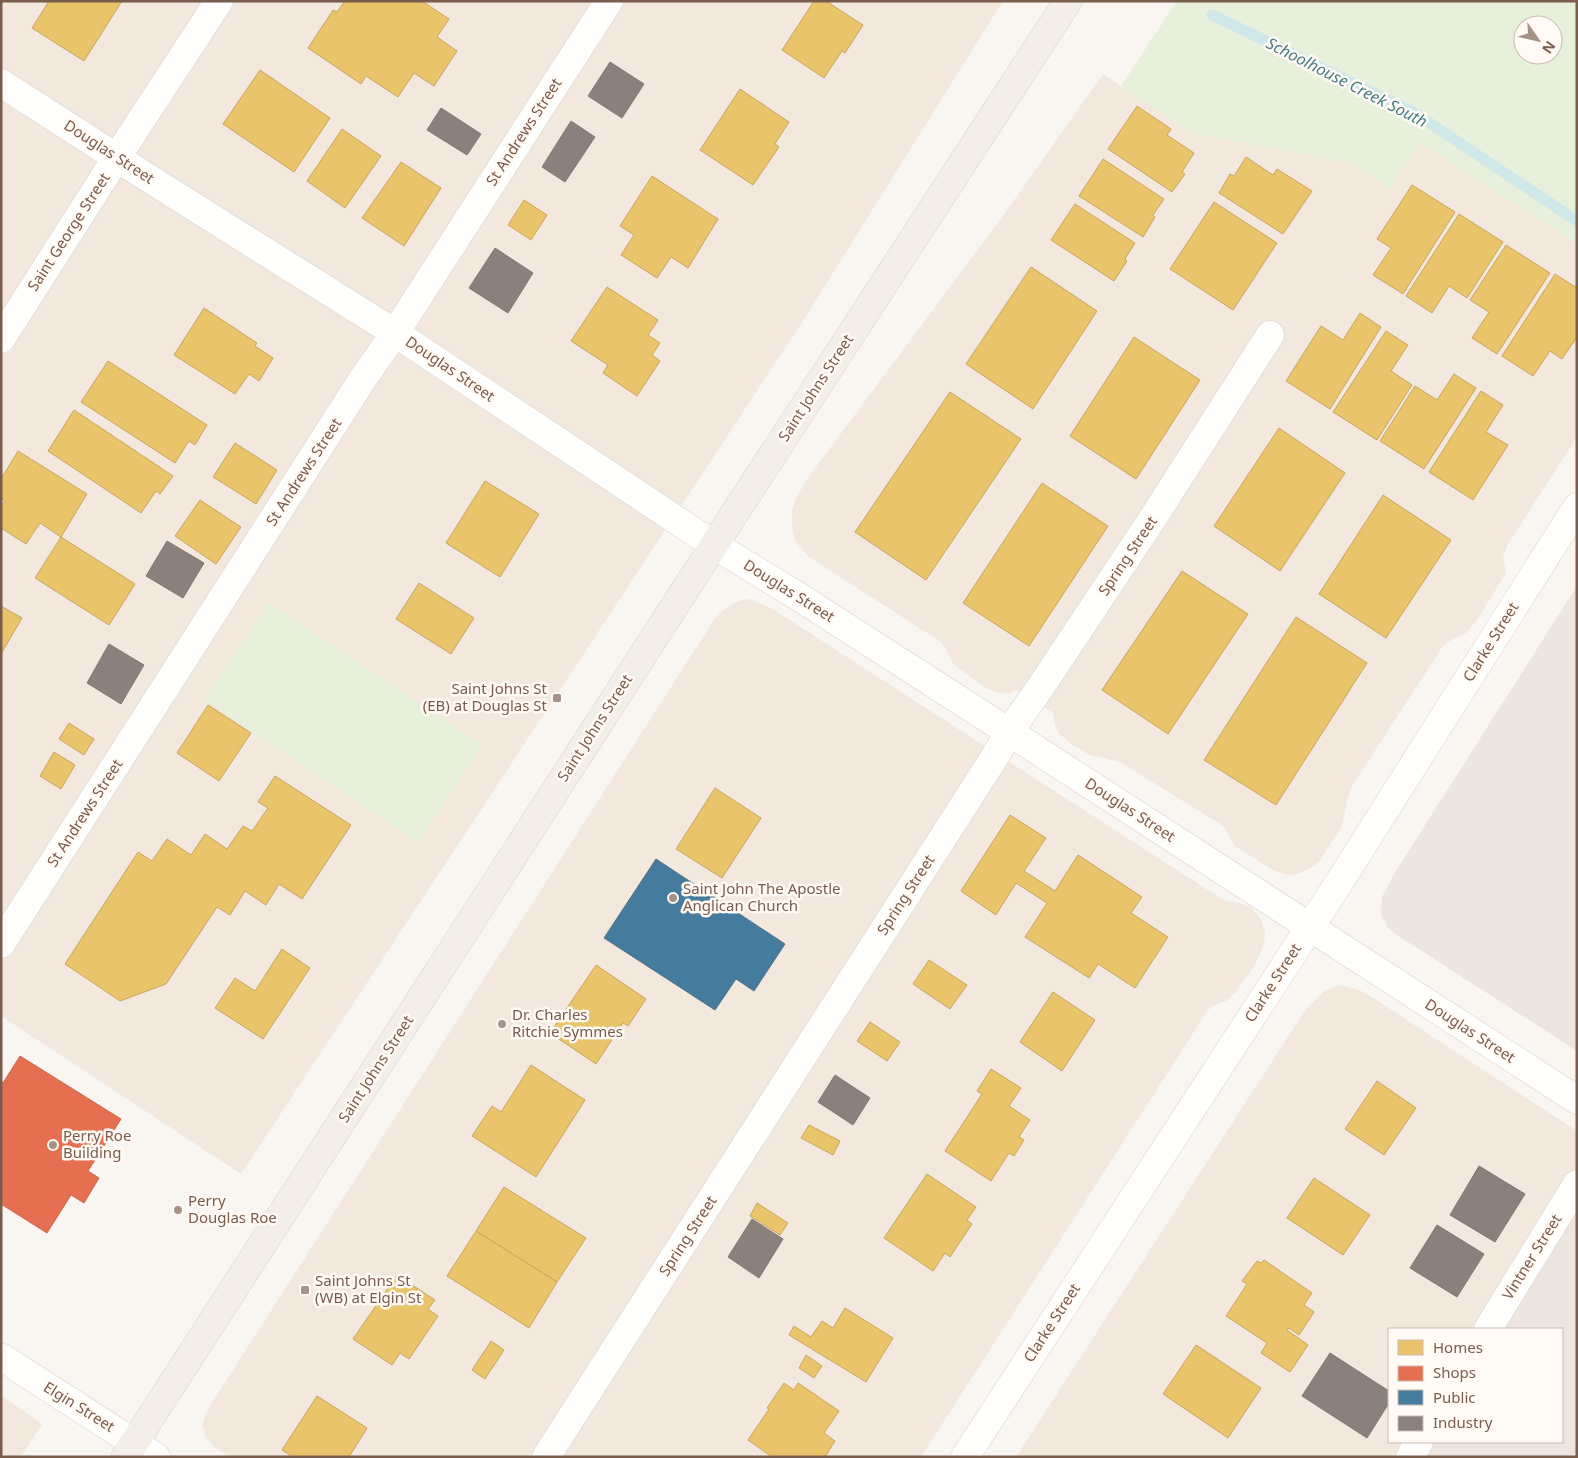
<svg xmlns="http://www.w3.org/2000/svg" width="1578" height="1458" font-family="'Noto Sans',sans-serif">
<rect width="100%" height="100%" fill="#f9f5f0"/>
<g fill="#f2e8de">
<polygon points="1,1 1003,1 803,321 241,1174 1,1016"/>
<polygon points="1103,74 1190,132 1353,164 1389,188 1420,143 1577,244 1577,437 1508,544 1503,556 1506,573 1477,620 1466,633 1454,638 1443,646 1352,786 1347,800 1342,826 1319,862 1309,869 1298,874 1287,875 1273,870 1236,847 1223,826 1212,819 1120,762 1090,755 1073,745 1059,734 1055,725 1053,713 1016,689 1010,694 1000,693 988,689 961,670 952,662 947,651 941,642 809,557 795,541 792,527 792,511 796,498 807,479 1000,220"/>
<polygon points="749,599 771,608 1211,892 1227,902 1240,903 1251,907 1261,919 1265,932 1264,944 1256,963 1235,993 1226,1001 1216,1004 1208,1010 921,1457 229,1457 214,1447 206,1437 202,1426 206,1412 714,620 722,611 738,601"/>
<polygon points="1340,985 1359,990 1367,994 1577,1131 1577,1198 1496,1329 1389,1329 1389,1442 1426,1442 1417,1457 1016,1457 1306,1009 1323,992"/>
<polygon points="1,1395 42,1424 21,1457 1,1457"/>
</g>
<g fill="#ede5e0">
<polygon points="1577,586 1577,1051 1397,935 1387,927 1381,913 1382,897 1394,874"/>
<polygon points="1577,1198 1577,1457 1417,1457 1426,1442 1562,1442 1562,1329 1496,1329"/>
</g>
<g fill="#e7f0db" fill-rule="evenodd">
<path d="M1177 1H1577V244L1420 143 1389 188 1353 164 1190 132 1121 86ZM1523 25H1553V55H1523Z"/>
<polygon points="269,603 482,745 418,843 204,699"/>
</g>
<g fill="#e9c46a" stroke="#c8a561">
<polygon points="49,1 122,1 84,61 32,28"/>
<polygon points="345,1 422,1 449,19 437,37 457,51 434,86 414,73 398,97 366,76 361,84 308,48 333,10 337,12"/>
<polygon points="814,1 826,1 863,25 845,53 842,51 824,78 782,50"/>
<polygon points="260,70 330,118 294,172 223,124"/>
<polygon points="740,89 789,122 775,144 779,147 753,185 700,150"/>
<polygon points="1137,106 1171,129 1167,135 1194,153 1182,172 1185,174 1172,192 1108,149"/>
<polygon points="342,129 381,156 345,208 307,181"/>
<polygon points="1246,157 1273,175 1277,169 1312,191 1283,234 1219,193 1230,174 1234,176"/>
<polygon points="1103,159 1164,199 1153,215 1155,217 1143,237 1079,196"/>
<polygon points="401,162 441,188 404,246 362,218"/>
<polygon points="652,176 718,219 688,268 671,257 657,278 621,255 634,235 620,226"/>
<polygon points="1412,185 1455,212 1403,294 1373,275 1391,248 1377,239"/>
<polygon points="524,200 547,215 531,240 508,225"/>
<polygon points="1214,202 1277,243 1233,310 1170,269"/>
<polygon points="1075,204 1135,243 1125,259 1127,261 1114,281 1051,240"/>
<polygon points="1459,214 1503,242 1467,298 1449,286 1432,313 1406,296"/>
<polygon points="1506,245 1550,273 1497,354 1472,338 1489,312 1470,300"/>
<polygon points="1031,267 1097,311 1033,409 966,364"/>
<polygon points="1555,274 1577,288 1577,337 1562,359 1550,351 1533,376 1502,356"/>
<polygon points="607,287 658,320 648,335 660,343 652,355 660,361 637,396 603,373 608,365 571,341"/>
<polygon points="204,308 257,343 255,346 273,358 259,381 249,374 235,394 174,355"/>
<polygon points="1360,313 1381,327 1330,409 1286,381 1321,326 1343,340"/>
<polygon points="1386,331 1408,345 1391,371 1412,385 1377,440 1333,412"/>
<polygon points="1134,337 1200,380 1136,479 1070,436"/>
<polygon points="108,361 207,425 195,445 189,441 175,463 81,402"/>
<polygon points="1454,374 1476,388 1424,469 1380,441 1415,386 1437,400"/>
<polygon points="1481,391 1503,405 1486,432 1508,445 1473,500 1429,472"/>
<polygon points="950,392 1021,439 926,580 855,532"/>
<polygon points="74,410 173,476 160,494 156,491 141,513 48,451"/>
<polygon points="1279,428 1345,473 1280,571 1214,526"/>
<polygon points="235,443 277,470 256,504 213,477"/>
<polygon points="18,451 87,494 61,537 40,523 26,544 1,528 1,506 5,501 1,498 1,479"/>
<polygon points="485,481 539,514 500,577 446,543"/>
<polygon points="1042,483 1108,526 1029,646 963,603"/>
<polygon points="1383,495 1451,540 1386,638 1319,594"/>
<polygon points="200,500 241,527 216,564 175,536"/>
<polygon points="61,537 135,584 109,625 35,578"/>
<polygon points="1182,571 1248,614 1168,734 1102,690"/>
<polygon points="419,583 474,618 451,654 396,619"/>
<polygon points="1,606 22,618 1,654"/>
<polygon points="1296,617 1367,663 1276,805 1204,760"/>
<polygon points="208,705 251,733 219,781 177,753"/>
<polygon points="69,723 94,739 84,755 59,739"/>
<polygon points="54,752 75,765 61,789 40,776"/>
<polygon points="275,776 351,825 302,899 279,884 266,905 245,891 230,915 217,907 166,984 120,1001 65,964 138,852 152,861 167,839 191,855 205,834 227,849 243,826 252,831 268,808 258,802"/>
<polygon points="715,788 761,818 722,878 676,849"/>
<polygon points="1010,815 1046,838 1024,871 1055,891 1078,855 1142,897 1131,913 1168,937 1135,988 1098,964 1089,978 1025,937 1047,903 1016,883 996,915 961,891"/>
<polygon points="282,949 310,968 263,1039 215,1008 235,978 255,991"/>
<polygon points="929,960 967,985 950,1009 913,984"/>
<polygon points="596,965 646,999 628,1026 623,1023 596,1064 550,1033"/>
<polygon points="1053,992 1095,1020 1062,1071 1020,1042"/>
<polygon points="870,1022 900,1042 887,1061 857,1041"/>
<polygon points="531,1065 585,1100 536,1177 472,1136 492,1106 501,1112"/>
<polygon points="991,1069 1021,1088 1009,1106 1030,1120 1019,1137 1024,1140 1014,1156 1009,1153 991,1181 945,1151 982,1094 977,1091"/>
<polygon points="1377,1081 1416,1108 1384,1155 1345,1129"/>
<polygon points="809,1125 840,1141 833,1155 801,1138"/>
<polygon points="927,1174 976,1207 967,1220 972,1224 950,1257 945,1253 933,1271 884,1238"/>
<polygon points="1314,1178 1370,1215 1343,1255 1287,1218"/>
<polygon points="504,1187 586,1238 557,1282 476,1231"/>
<polygon points="757,1203 788,1223 780,1235 750,1216"/>
<polygon points="476,1231 557,1282 529,1328 447,1276"/>
<polygon points="1264,1260 1312,1293 1304,1305 1314,1312 1299,1335 1289,1328 1287,1330 1308,1345 1290,1372 1261,1353 1267,1343 1226,1316 1247,1284 1242,1281 1257,1261 1261,1263"/>
<polygon points="397,1275 435,1300 428,1309 438,1316 409,1359 400,1353 392,1365 353,1339"/>
<polygon points="845,1308 893,1338 866,1382 789,1335 794,1326 811,1337 822,1321 833,1328"/>
<polygon points="491,1341 504,1350 485,1379 472,1370"/>
<polygon points="1196,1345 1261,1388 1228,1438 1163,1394"/>
<polygon points="806,1355 822,1366 814,1378 799,1368"/>
<polygon points="784,1383 794,1390 798,1383 839,1411 824,1433 835,1441 825,1457 772,1457 748,1440 769,1409 767,1408"/>
<polygon points="317,1396 367,1428 349,1457 293,1457 282,1450"/>
</g>
<polygon fill="#e76f51" stroke="#c66950" points="20,1056 121,1119 88,1171 99,1178 84,1203 71,1195 47,1233 1,1204 1,1082 3,1083"/>
<polygon fill="#457b9d" stroke="#557285" points="656,859 785,944 754,991 736,979 715,1010 604,938"/>
<g fill="#8a817c" stroke="#85766e">
<polygon points="610,62 644,84 622,118 588,96"/>
<polygon points="441,108 481,134 467,155 427,130"/>
<polygon points="571,121 595,137 565,182 542,167"/>
<polygon points="495,248 533,273 508,313 469,288"/>
<polygon points="167,541 204,563 183,598 146,576"/>
<polygon points="109,644 144,665 121,704 87,683"/>
<polygon points="835,1075 870,1098 853,1125 818,1102"/>
<polygon points="1479,1166 1525,1194 1495,1242 1450,1215"/>
<polygon points="752,1219 783,1239 759,1278 728,1257"/>
<polygon points="1437,1225 1484,1254 1457,1297 1410,1268"/>
<polygon points="1330,1353 1389,1391 1389,1403 1367,1438 1302,1396"/>
</g>
<g fill="none" stroke-linecap="round" stroke-linejoin="round">
<polyline stroke="#d0e8ea" stroke-width="11" points="1212,15 1415,113 1577,221"/>
<g stroke="#d7d1cb" stroke-width="29">
<g id="street">
<polyline points="1,83 153,181 395,333 714,545 796,595 1009,732 1577,1100"/>
<polyline points="1,339 117,157 219,1"/>
<polyline points="1,944 364,377 395,333 609,1"/>
<polyline points="1488,1329 1577,1184"/>
<polyline points="1,1357 156,1457"/>
<polyline points="546,1457 994,758 1009,732 1040,688 1151,521 1270,335"/>
<polyline points="1410,1457 1419,1442"/>
</g>
</g>
<g stroke="#d9d2cb" stroke-width="29">
<polyline id="secondary" points="965,1457 1340,881 1577,507"/>
</g>
<g stroke="#dad1cc" stroke-width="29">
<polyline id="primary" points="125,1457 714,545 1068,1"/>
</g>
<use href="#street" stroke="#fefefd" stroke-width="28"/>
<use href="#secondary" stroke="#fefefd" stroke-width="28"/>
<use href="#primary" stroke="#f3eee8" stroke-width="28"/>
</g>
<g fill="#a69286" stroke="#fffaf3" stroke-width="2">
<rect x="552" y="693" width="10" height="10" rx="2.5"/>
<circle cx="673" cy="898" r="5"/>
<circle cx="502" cy="1024" r="5"/>
<circle cx="53" cy="1145" r="5"/>
<circle cx="178" cy="1210" r="5"/>
<rect x="300" y="1285" width="10" height="10" rx="2.5"/>
</g>
<g text-anchor="middle" stroke-width="5" stroke-linejoin="round" paint-order="stroke">
<g font-size="15" fill="#7a5c4d" stroke="#fffaf3">
<text transform="translate(524 132) rotate(-57)" y="5">St Andrews Street</text>
<text transform="translate(109 152) rotate(33)" y="5">Douglas Street</text>
<text transform="translate(69 232) rotate(-57)" y="5">Saint George Street</text>
<text transform="translate(450 369) rotate(34)" y="5">Douglas Street</text>
<text transform="translate(816 388) rotate(-57)" y="5">Saint Johns Street</text>
<text transform="translate(304 472) rotate(-57)" y="5">St Andrews Street</text>
<text transform="translate(1128 556) rotate(-56)" y="5">Spring Street</text>
<text transform="translate(789 591) rotate(32)" y="5">Douglas Street</text>
<text transform="translate(1491 642) rotate(-58)" y="5">Clarke Street</text>
<text transform="translate(595 728) rotate(-57)" y="5">Saint Johns Street</text>
<text transform="translate(1130 810) rotate(33)" y="5">Douglas Street</text>
<text transform="translate(85 813) rotate(-57)" y="5">St Andrews Street</text>
<text transform="translate(906 895) rotate(-57)" y="5">Spring Street</text>
<text transform="translate(1273 983) rotate(-57)" y="5">Clarke Street</text>
<text transform="translate(1470 1031) rotate(33)" y="5">Douglas Street</text>
<text transform="translate(376 1069) rotate(-57)" y="5">Saint Johns Street</text>
<text transform="translate(688 1236) rotate(-57)" y="5">Spring Street</text>
<text transform="translate(1532 1257) rotate(-58)" y="5">Vintner Street</text>
<text transform="translate(1052 1323) rotate(-57)" y="5">Clarke Street</text>
<text transform="translate(79 1407) rotate(32)" y="5">Elgin Street</text>
</g>
<g font-size="15" fill="#7a5c4d" stroke="#fffaf3" text-anchor="start">
<text x="547" y="694" text-anchor="end">Saint Johns St<tspan x="547" dy="17">(EB) at Douglas St</tspan></text>
<text x="683" y="894">Saint John The Apostle<tspan x="683" dy="17">Anglican Church</tspan></text>
<text x="512" y="1020">Dr. Charles<tspan x="512" dy="17">Ritchie Symmes</tspan></text>
<text x="63" y="1141">Perry Roe<tspan x="63" dy="17">Building</tspan></text>
<text x="188" y="1206">Perry<tspan x="188" dy="17">Douglas Roe</tspan></text>
<text x="315" y="1286">Saint Johns St<tspan x="315" dy="17">(WB) at Elgin St</tspan></text>
</g>
<g font-size="16" font-style="italic" fill="#437c86" stroke="#fffaf3">
<text transform="translate(1347 82) rotate(27)" y="6">Schoolhouse Creek South</text>
</g>
</g>
<rect width="1578" height="1458" fill="none" stroke="#7a5c4d" stroke-width="5"/>
<rect x="1388" y="1328" width="175" height="115" fill="#fffaf3" stroke="#cabbb1"/>
<rect x="1398" y="1340" width="25" height="15" fill="#e9c46a" stroke="#cabbb1"/>
<text x="1433" y="1353" font-size="15" fill="#7a5c4d">Homes</text>
<rect x="1398" y="1366" width="25" height="15" fill="#e76f51" stroke="#cabbb1"/>
<text x="1433" y="1378" font-size="15" fill="#7a5c4d">Shops</text>
<rect x="1398" y="1390" width="25" height="15" fill="#457b9d" stroke="#cabbb1"/>
<text x="1433" y="1403" font-size="15" fill="#7a5c4d">Public</text>
<rect x="1398" y="1416" width="25" height="15" fill="#8a817c" stroke="#cabbb1"/>
<text x="1433" y="1428" font-size="15" fill="#7a5c4d">Industry</text>
<g transform="translate(1538 40) rotate(124)"><circle r="24" fill="#fffaf3" stroke="#cabbb1"/>
<path d="M0-4L9 19L0 12L-9 19Z" fill="#a69286"/>
<text y="-8" font-size="14" font-weight="bold" text-anchor="middle" fill="#7a5c4d">N</text>
</g>
</svg>
